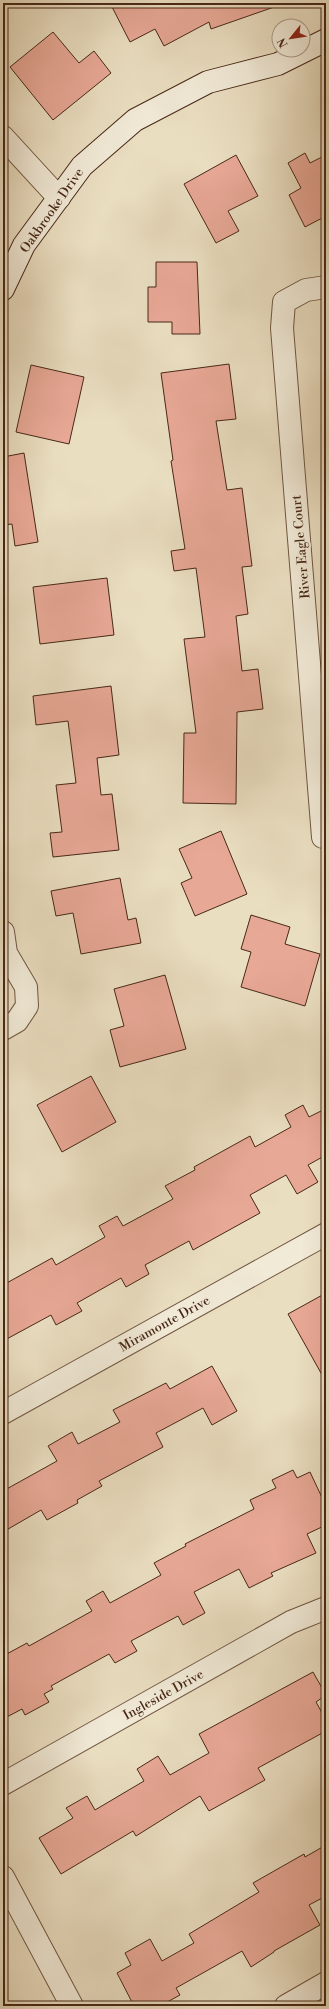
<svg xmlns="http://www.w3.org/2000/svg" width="329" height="2009" font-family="'Libre Bodoni',serif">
<rect width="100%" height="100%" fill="#eadec1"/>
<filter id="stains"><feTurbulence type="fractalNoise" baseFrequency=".005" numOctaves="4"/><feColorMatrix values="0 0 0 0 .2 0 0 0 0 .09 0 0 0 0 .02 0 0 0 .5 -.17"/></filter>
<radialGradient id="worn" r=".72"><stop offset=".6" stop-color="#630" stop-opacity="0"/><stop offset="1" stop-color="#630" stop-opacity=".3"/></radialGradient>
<g fill="#e8a896" stroke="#482817">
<polygon points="110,3 276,3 277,6 211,29 209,22 164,46 155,29 130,42"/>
<polygon points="53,32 79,63 94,51 111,73 53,120 10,67"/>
<polygon points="305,153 310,163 326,155 326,216 305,227 289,195 301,188 288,163"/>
<polygon points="236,155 258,196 228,211 239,231 216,243 184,184"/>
<polygon points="156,262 197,262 200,334 172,334 172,322 148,322 148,287 156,287"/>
<polygon points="229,364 236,419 216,421 227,490 242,488 252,566 242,567 248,614 236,616 242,671 258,669 263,709 237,712 236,804 183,803 184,733 196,733 184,639 205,637 196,568 174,571 171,551 185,549 171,461 173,460 161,373"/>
<polygon points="31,365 84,377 69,444 16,432"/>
<polygon points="24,453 38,542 15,546 12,524 3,525 3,457"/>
<polygon points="107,578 114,635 40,644 33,587"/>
<polygon points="111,686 119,755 97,758 101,795 112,794 119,850 53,857 50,833 62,832 56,785 76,783 68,721 36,725 33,696"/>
<polygon points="221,831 247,894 195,916 181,883 192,878 179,849"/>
<polygon points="120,878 128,920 136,918 141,943 81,954 73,913 56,916 51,891"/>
<polygon points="251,915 290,927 285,944 320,954 305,1006 241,987 251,952 241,949"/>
<polygon points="165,975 186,1049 120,1067 110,1030 124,1026 114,989"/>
<polygon points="91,1076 116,1122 62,1152 37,1105"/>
<polygon points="303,1105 309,1117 321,1111 326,1120 326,1155 308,1165 318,1182 297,1194 286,1175 250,1195 260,1213 193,1250 189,1241 145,1265 149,1274 126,1287 121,1278 77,1303 82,1311 56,1325 51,1315 3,1341 3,1285 52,1258 56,1265 105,1237 99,1226 117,1216 123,1226 173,1199 165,1186 195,1170 194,1167 250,1136 255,1147 291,1127 285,1115"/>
<polygon points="326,1293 326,1382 288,1314"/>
<polygon points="212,1366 237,1411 212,1425 203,1408 156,1433 163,1447 99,1481 102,1486 77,1500 78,1503 47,1520 41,1510 3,1532 3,1491 57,1461 48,1446 72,1432 78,1444 120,1422 113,1410 166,1383 170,1389"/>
<polygon points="293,1470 297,1478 310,1472 326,1506 326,1525 307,1534 316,1553 271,1573 273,1576 249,1588 239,1569 194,1592 205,1613 183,1625 178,1616 131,1641 137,1651 115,1663 109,1654 51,1686 53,1689 44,1694 49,1702 25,1715 22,1709 3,1719 3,1656 27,1643 29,1646 92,1611 86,1601 103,1591 110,1603 161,1575 154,1563 186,1546 185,1544 254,1509 250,1500 276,1488 272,1480"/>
<polygon points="313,1672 326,1695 316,1702 326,1720 326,1731 258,1768 265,1780 209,1811 200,1796 136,1836 133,1831 61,1874 39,1838 73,1818 66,1808 87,1796 95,1810 144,1781 137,1769 158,1756 170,1775 209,1753 199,1734"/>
<polygon points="326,1845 326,1896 309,1905 320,1925 274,1951 274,1952 251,1967 242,1951 176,1988 180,1995 160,2006 134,2006 117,1973 131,1965 125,1953 150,1939 162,1961 194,1943 189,1934 259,1892 253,1883 304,1854 305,1857"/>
</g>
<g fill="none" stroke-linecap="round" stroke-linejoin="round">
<g stroke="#705642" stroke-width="24">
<g id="street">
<polyline points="3,137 59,198"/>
<polyline points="323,837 282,328 284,302 306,290 326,287"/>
<polyline points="3,932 6,953 26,987 27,1006 17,1021 3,1029"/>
<polyline points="3,1413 326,1234"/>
<polyline points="3,1784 291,1622 326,1608"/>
<polyline points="3,1877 72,2006"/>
<polyline points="286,2006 326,1983"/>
</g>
</g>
<g stroke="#482817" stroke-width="24">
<polyline id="secondary" points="3,289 24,245 82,166 135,120 208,82 278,64 326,40"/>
</g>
<use href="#street" stroke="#f1ead7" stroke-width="22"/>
<use href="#secondary" stroke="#f1ead7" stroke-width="22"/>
</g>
<g text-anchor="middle" stroke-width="3.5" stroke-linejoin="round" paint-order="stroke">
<g font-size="13" fill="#482817" stroke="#f1ead7">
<text transform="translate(51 210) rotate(-55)" y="5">Oakbrooke Drive</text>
<text transform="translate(300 547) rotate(-95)" y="5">River Eagle Court</text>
<text transform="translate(164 1323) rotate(-29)" y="5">Miramonte Drive</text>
<text transform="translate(163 1694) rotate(-29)" y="5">Ingleside Drive</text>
</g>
</g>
<rect width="329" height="2009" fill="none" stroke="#eadec1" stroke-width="16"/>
<rect x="4" y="4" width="321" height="2001" fill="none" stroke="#482817" stroke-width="2"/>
<rect x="8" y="8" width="313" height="1993" fill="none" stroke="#482817"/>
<g transform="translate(291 38) rotate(240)"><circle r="19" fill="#f1ead7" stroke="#ad9c8a"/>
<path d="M0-3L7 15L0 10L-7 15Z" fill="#8f2418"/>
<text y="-6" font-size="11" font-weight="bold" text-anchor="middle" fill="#482817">N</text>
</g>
<rect width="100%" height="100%" filter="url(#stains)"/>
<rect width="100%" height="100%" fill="url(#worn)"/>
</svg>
